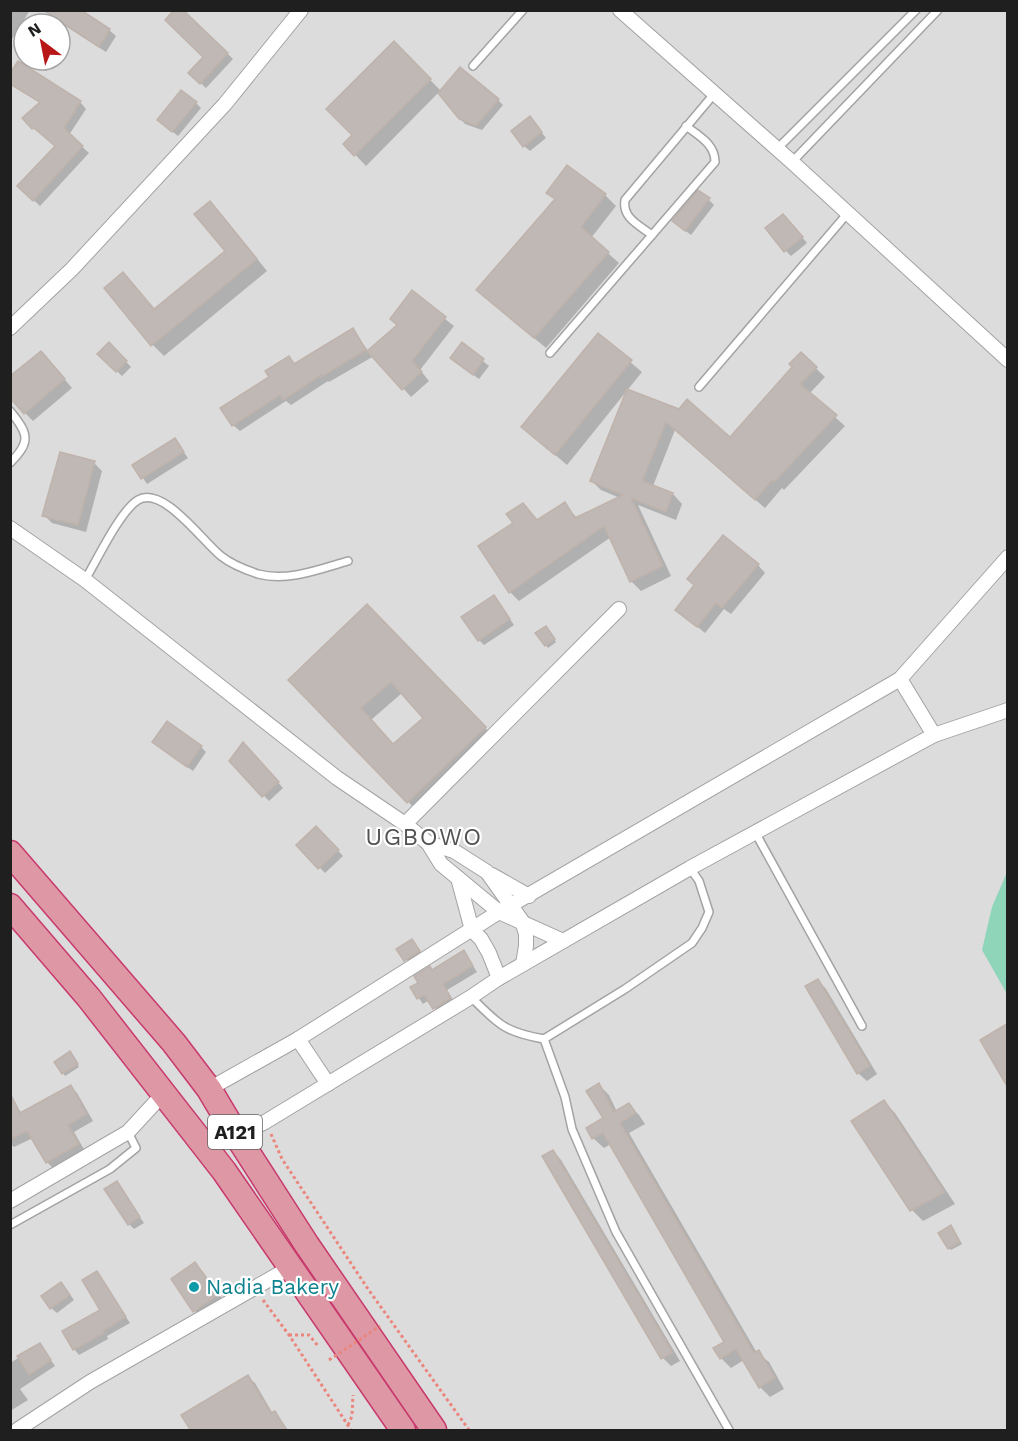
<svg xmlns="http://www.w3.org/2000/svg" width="1018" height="1441" font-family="'Work Sans',sans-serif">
<rect width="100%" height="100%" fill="#efece7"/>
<path fill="#dddcdd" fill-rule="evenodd" d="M11 11H1007V1430H11ZM24 24H60V60H24Z"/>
<polygon fill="#8ed5b9" points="1007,872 1007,994 982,950 992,907"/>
<g fill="#0003" fill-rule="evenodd">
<polygon points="10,10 30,10 12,39 10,39"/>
<polygon points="79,10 109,30 116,36 106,52 56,20 50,14"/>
<polygon points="181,10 233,59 206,88 190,73 205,57"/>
<polygon points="394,43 441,91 498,100 503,105 482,130 465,124 439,92 366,166 345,144 354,135"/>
<polygon points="10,84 80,102 86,109 69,135 89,153 40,206 19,186 57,146 34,128 40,103"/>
<polygon points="196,103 201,108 178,136 164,125"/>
<polygon points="535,124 546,138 530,151 524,146"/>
<polygon points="568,167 605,195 616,206 591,238 619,263 546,348 489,300 556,200 548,192"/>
<polygon points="709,200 714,205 691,235 679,226"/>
<polygon points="221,214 267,271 164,356 153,345 123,274 155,310 227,251"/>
<polygon points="788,221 807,243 791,256 786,251"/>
<polygon points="412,293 454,326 420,370 429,381 411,397 374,356 329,382 328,381 291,405 286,401 240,431 233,425 288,357 296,365 353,330 369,352 398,325"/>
<polygon points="598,335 642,372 567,465 523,427"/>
<polygon points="109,344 131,367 122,376 99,354"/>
<polygon points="462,344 489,366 479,379 457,363"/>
<polygon points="801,354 825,377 809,394 845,426 784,490 782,488 765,508 675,430 653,486 673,494 682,504 676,520 638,505 671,576 641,591 631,581 611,537 519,601 510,592 532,514 538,521 564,504 577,518 620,498 601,490 592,481 628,391 730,439 794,367"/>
<polygon points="49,361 72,388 33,421 25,413"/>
<polygon points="175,440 188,458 147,484 134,465"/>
<polygon points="94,463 102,471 86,532 52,523 44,515"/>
<polygon points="758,565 765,573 731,614 724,609 705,633 677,610"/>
<polygon points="499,603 514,625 484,645 479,640"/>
<path d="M367 606 496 739 419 813 290 680ZM402 693 425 718 394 746 371 720Z"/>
<polygon points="548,630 556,642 548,648 537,633"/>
<polygon points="159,747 201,747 206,752 193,771"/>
<polygon points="248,749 283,788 269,801 231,761"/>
<polygon points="316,828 343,856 325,873 298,845"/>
<polygon points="412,941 424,957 411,965 399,949"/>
<polygon points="464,952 477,972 447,990 455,1004 440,1014 429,1000 423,1004 412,988 432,971"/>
<polygon points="818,980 826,989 877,1074 867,1081 858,1073"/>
<polygon points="71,1055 79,1067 65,1076 56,1062"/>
<polygon points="599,1085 609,1095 617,1112 629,1105 639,1115 645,1124 629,1133 757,1353 769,1362 784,1389 770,1397 760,1387 744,1360 731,1368 721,1358 726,1342 611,1144 604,1148 593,1138 588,1129 605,1119"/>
<polygon points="70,1086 77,1093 93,1121 74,1132 85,1151 54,1169 47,1162 33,1138 14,1147 10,1143 10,1110 16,1107 23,1114"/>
<polygon points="884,1102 895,1113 955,1204 923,1221 912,1210"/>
<polygon points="553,1151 561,1160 680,1361 671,1366 663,1358"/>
<polygon points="116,1183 144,1223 134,1229 129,1224"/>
<polygon points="953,1229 962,1244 951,1250 949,1248"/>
<polygon points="195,1264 203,1272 225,1303 203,1319 195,1311"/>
<polygon points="96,1273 130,1323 107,1336 108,1339 79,1355 74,1349 102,1311"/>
<polygon points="66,1289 74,1300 57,1313 51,1308"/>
<polygon points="40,1345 55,1366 20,1389 28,1400 10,1411 10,1363"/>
<polygon points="248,1377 255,1383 273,1414 281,1420 288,1430 187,1430"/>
</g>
<g fill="#bfb8b4" stroke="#bfb3ab" stroke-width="1.5" fill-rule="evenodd">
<polygon points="43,10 81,10 110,29 99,47"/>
<polygon points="174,10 183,10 228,53 200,84 188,73 203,57 165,20"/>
<polygon points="394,41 431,79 354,156 343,144 352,135 326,109"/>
<polygon points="18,61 81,101 64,128 83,146 33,201 17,186 55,146 34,128 32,129 22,118 40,102 10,84 10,73"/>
<polygon points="460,67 499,99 476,126 459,119 438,93"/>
<polygon points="181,90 197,102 172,132 157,120"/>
<polygon points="530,116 542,132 523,147 511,131"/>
<polygon points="567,165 606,194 581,227 609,252 534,338 476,290 555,199 546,193"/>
<polygon points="698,190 710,198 685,231 672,221"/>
<polygon points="210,201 257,259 151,346 104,288 123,272 154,309 225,251 194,214"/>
<polygon points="783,214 803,237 784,252 765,228"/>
<polygon points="412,290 446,317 412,361 422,372 402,390 367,351 397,325 390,319"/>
<polygon points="353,328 366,350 321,377 321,375 283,400 280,395 232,426 220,408 269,377 265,371 289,356 294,364"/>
<polygon points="598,333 632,360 555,455 521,427"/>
<polygon points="109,342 127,361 116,372 97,354"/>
<polygon points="462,342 484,359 473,375 450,358"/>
<polygon points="41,351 65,379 24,414 10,398 10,376"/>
<polygon points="801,352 817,367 800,384 837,415 774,482 772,480 755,500 666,422 642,481 673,493 666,512 631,498 663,566 630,582 604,526 509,593 478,546 513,523 506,514 523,503 537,520 565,502 575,518 623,495 590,481 627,389 679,409 687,399 730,437 792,367 789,364"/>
<polygon points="175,438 184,452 141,479 132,465"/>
<polygon points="60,452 95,461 78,525 42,516"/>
<polygon points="723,535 759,564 722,608 716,603 697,627 675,610 694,585 687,579"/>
<polygon points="494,595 510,619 478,641 461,617"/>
<path d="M367 604 486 727 407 803 288 680ZM391 682 423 718 393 744 361 708Z"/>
<polygon points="546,626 555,639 545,646 535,633"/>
<polygon points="167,721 202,746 187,767 152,742"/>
<polygon points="243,742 279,782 262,797 229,761"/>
<polygon points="316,826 339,850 318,869 296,845"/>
<polygon points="412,939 420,951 404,961 396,949"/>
<polygon points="464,950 473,966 443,984 451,998 433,1009 424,995 417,999 410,987 418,983 414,976 430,966 432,970"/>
<polygon points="818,979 870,1066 857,1074 805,986"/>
<polygon points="1008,1023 1008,1088 980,1040"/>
<polygon points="70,1051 78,1064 62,1074 54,1062"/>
<polygon points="599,1083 614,1112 629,1103 636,1113 620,1123 754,1353 759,1350 775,1378 759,1388 736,1349 720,1359 713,1348 724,1342 603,1133 592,1139 586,1128 603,1118 586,1091"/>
<polygon points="71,1085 87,1114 68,1125 79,1144 46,1163 27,1131 10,1139 10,1093 20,1113"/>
<polygon points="884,1100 945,1192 910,1211 851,1121"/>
<polygon points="553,1150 673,1353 661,1359 542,1156"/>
<polygon points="117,1181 140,1217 128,1225 104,1189"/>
<polygon points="951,1225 960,1242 948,1249 938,1233"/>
<polygon points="195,1262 218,1295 193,1312 171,1279"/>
<polygon points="97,1271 126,1317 103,1331 104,1333 73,1350 62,1331 100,1310 82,1280"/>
<polygon points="61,1282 70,1295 50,1309 41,1296"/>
<polygon points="40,1343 51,1360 29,1375 17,1356"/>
<polygon points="248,1375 271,1413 275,1411 287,1431 191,1431 181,1415"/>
</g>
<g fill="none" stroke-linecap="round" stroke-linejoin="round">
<g stroke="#a3a3a3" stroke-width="10">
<g id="lane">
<polyline points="473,66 523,10"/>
<polyline points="777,149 916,10"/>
<polyline points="792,162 938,10"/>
<path d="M652 235 715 162C715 144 699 136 686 126"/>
<path d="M550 353 652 235C639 225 622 218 625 200L714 94"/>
<polyline points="699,387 847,214"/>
<path d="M10 411C29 434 31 442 10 463"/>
<path d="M85 580C97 560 120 511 138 500 163 485 203 542 221 556 231 564 246 570 258 574 288 582 320 569 348 561"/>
<polyline points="755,832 862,1026"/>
<path d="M471 997C498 1024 504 1032 544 1039L625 989 692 943 702 928 709 912 699 881 690 868"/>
<polyline points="544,1039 565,1097 572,1129 616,1232 729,1430"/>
<polyline points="10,1225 110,1169 136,1148 128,1132"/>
</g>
</g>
<g stroke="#a3a3a3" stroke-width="16">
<g id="street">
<polyline points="620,10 792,162 1008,360"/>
<polyline points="10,328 72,269 225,104 301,10"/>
<polyline points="10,528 85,580 337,778 405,824 428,843 441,864 499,912 563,941"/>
<polyline points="900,679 934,735"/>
<polyline points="405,824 619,609"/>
<polyline points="428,843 454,851 487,872 522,921 526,934 526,946 523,964"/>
<polyline points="492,875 529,896"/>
<polyline points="458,878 472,930 481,939 489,953 499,978"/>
<polyline points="298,1039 328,1084"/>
<polyline points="209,1089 298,1039 499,912 900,679 1008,557"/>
<polyline points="237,1136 265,1122 471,997 499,978 690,868 934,735 1008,710"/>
<polyline points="10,1201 128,1132 163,1094"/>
<polyline points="17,1430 90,1382 291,1267"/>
</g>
</g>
<g stroke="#c8396c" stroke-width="27">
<g id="highway">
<polyline points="10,853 174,1043 209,1089 237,1136 307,1245 434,1430"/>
<polyline points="10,906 89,998 224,1171 403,1430"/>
</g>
</g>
<g stroke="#eb867c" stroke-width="3" stroke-dasharray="3 3" stroke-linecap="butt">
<polyline points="271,1134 282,1159 368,1289 469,1430"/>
<polyline points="263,1300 289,1335 351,1430"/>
<polyline points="289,1335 309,1335 318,1346"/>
<polyline points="348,1425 352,1416 353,1395"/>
</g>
<use href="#lane" stroke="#fff" stroke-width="7"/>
<use href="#street" stroke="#fff" stroke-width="14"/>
<use href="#highway" stroke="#de97a5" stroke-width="24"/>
<polyline stroke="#eb867c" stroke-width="3" stroke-dasharray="3 3" stroke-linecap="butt" points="329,1360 380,1326"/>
</g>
<circle fill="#0f9aa8" stroke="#fff" stroke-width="2" cx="194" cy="1287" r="6"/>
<g text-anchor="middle" stroke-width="4.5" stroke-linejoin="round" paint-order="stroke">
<rect fill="#fff" stroke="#626262" stroke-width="1.5" x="208" y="1115" width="54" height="34" rx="4.5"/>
<g font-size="20" font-weight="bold" fill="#1f1f1f">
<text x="235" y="1139">A121</text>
</g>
<g font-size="21" fill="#0d838f" stroke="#fff" text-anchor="start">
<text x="206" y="1294">Nadia Bakery</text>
</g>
<g font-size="24" letter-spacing="1.5" fill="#525252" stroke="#fff">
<text x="424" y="845">UGBOWO</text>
</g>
</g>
<rect width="1018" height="1441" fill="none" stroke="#1f1f1f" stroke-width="24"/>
<g transform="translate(42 42) rotate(328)"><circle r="28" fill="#ffffff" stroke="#a5a5a5" stroke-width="1.5"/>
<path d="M0-4.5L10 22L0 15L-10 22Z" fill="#b91618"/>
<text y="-9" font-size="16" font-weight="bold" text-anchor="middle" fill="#1f1f1f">N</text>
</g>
</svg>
